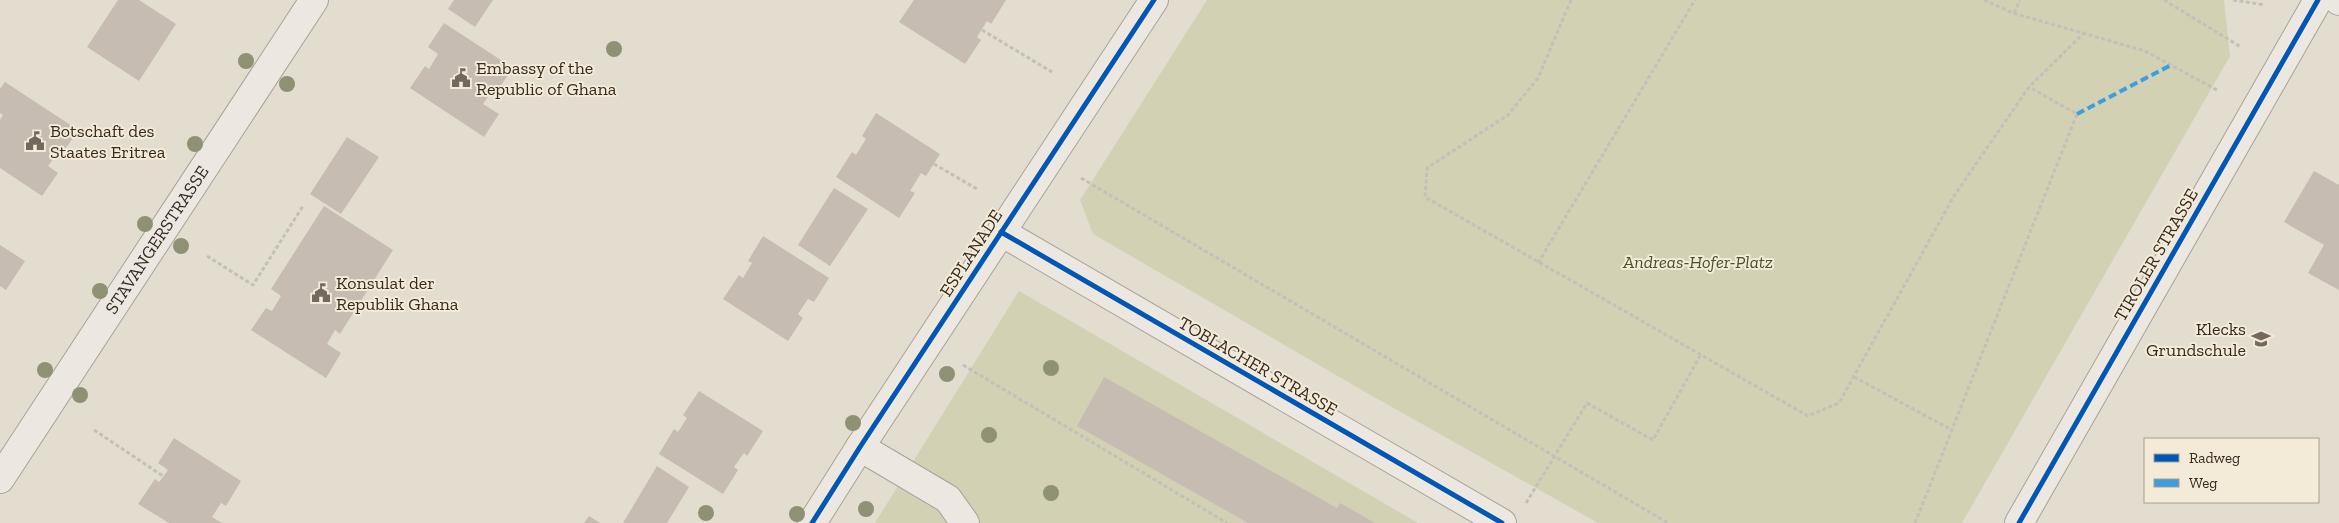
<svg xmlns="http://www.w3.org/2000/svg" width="2339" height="523" font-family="'Zilla Slab',serif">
<rect width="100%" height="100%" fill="#e3ddd0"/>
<g fill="#d2d1b3">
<polygon points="1207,0 2224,0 2230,56 1962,523 1598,523 1367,393 1093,234 1080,200"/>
<polygon points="1019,291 1418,523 875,523"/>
</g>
<g fill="#c7bcb1">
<polygon points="118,0 139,0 176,24 139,81 87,47"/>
<polygon points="454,0 493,0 475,27 448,9"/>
<polygon points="914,0 1006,0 991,24 987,21 977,37 981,40 965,64 899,22"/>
<polygon points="444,23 513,68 497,91 493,89 483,104 499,114 484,137 410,88 425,66 429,69 438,54 428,47"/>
<polygon points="5,82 78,130 62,154 58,152 48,166 58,173 42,196 0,168 0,120 3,115 0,113 0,89"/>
<polygon points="876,113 940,154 926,176 921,173 910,191 915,193 899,218 836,177 852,152 856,155 866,139 862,136"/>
<polygon points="347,137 379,157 341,214 310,194"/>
<polygon points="2314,171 2339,185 2339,290 2308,273 2324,245 2284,222"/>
<polygon points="834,188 868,209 830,266 798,245"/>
<polygon points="324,206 393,250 340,334 335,330 327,344 341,353 326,378 251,330 266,308 272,311 281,296 271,289"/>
<polygon points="763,236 829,278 814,302 808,299 798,314 803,318 788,341 723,299 739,275 743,278 752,263 748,261"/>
<polygon points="0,245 25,261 6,290 0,286"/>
<polygon points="1104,377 1337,508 1340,503 1375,523 1248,523 1077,426"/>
<polygon points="699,391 763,431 747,456 744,453 734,467 738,470 723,494 659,454 674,429 678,432 687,418 683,415"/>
<polygon points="174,438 241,481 226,506 221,503 212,517 222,523 169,523 138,504 155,479 159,482 168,470 158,463"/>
<polygon points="657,466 689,487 667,523 623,523"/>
<polygon points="589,516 600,523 584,523"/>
</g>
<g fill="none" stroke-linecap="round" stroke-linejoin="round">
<g stroke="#a8a298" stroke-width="30">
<g id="minor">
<polyline points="2338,0 2339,1"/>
<polyline points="1001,232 1502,523"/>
<polyline points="860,447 948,499 965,523"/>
<path id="s1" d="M0 479 314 0"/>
<polyline points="812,523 860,447 1154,0"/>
<polyline points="2019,523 2318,0"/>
</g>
</g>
<g stroke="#c4bfb7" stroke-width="3" stroke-dasharray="4 2.5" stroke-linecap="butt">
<polyline points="1571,0 1538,78 1508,115 1427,168 1425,197 1808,416 1839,403 1954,196 2029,87 2085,32"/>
<polyline points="1984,0 2013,13 2145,51 2217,90"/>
<polyline points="2164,0 2241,47"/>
<polyline points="2233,0 2265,5"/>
<polyline points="2014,13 2020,0"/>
<polyline points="982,30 1052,72"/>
<polyline points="934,164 977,189"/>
<polyline points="1081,178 1668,523"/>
<polyline points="207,256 253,285 303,206"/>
<polyline points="1538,263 1695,0"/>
<polyline points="963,365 1227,523"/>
<polyline points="1854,377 1952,430"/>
<polyline points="94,430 163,476"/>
<polyline points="1526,503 1587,403 1653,440 1700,356"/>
<polyline points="1915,523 2077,114 2029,87"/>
</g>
<use href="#minor" stroke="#ece8e1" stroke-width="28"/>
<polyline stroke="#3e9ce0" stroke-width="4" stroke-dasharray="8 4" stroke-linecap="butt" points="2077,114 2171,65"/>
<g stroke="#f3ead7" stroke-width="8">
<g id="cycleway">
<polyline points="1001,232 1502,523"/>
<polyline points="812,523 860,447 1154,0"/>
<polyline points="2019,523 2318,0"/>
</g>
</g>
<use href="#cycleway" stroke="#0057b8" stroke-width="5"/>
</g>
<g fill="#8e9174">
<circle cx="614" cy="49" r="8"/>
<circle cx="246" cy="61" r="8"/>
<circle cx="287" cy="84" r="8"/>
<circle cx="195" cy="144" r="8"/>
<circle cx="145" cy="224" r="8"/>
<circle cx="181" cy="246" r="8"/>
<circle cx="100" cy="291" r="8"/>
<circle cx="1051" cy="368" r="8"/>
<circle cx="45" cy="370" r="8"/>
<circle cx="947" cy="374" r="8"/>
<circle cx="80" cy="395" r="8"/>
<circle cx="853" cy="423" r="8"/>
<circle cx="989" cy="435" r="8"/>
<circle cx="1051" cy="493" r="8"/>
<circle cx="866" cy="509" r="8"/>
<circle cx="706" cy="513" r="8"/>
<circle cx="797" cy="514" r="8"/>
</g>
<defs>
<g id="civic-bare" transform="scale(1.5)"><path d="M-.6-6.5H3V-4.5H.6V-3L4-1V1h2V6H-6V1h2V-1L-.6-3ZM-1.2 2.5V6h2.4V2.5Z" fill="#73695e" stroke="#f3ead7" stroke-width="2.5" paint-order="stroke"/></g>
<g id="school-bare" transform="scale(1.5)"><path d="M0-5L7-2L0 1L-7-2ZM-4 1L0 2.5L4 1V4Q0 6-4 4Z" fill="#73695e" stroke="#f3ead7" stroke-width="2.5" paint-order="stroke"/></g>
</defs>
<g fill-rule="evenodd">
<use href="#civic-bare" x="461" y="78"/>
<use href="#civic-bare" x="35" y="141"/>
<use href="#civic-bare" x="321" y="293"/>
<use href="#school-bare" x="2261" y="339"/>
</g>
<g text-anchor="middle" stroke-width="4" stroke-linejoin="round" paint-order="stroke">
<g font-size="18" fill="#372b21" stroke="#f3ead7" text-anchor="start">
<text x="476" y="74">Embassy of the<tspan x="476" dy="21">Republic of Ghana</tspan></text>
<text x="50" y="137">Botschaft des<tspan x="50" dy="21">Staates Eritrea</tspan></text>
<text x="336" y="289">Konsulat der<tspan x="336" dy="21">Republik Ghana</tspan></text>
<text x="2246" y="335" text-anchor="end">Klecks<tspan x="2246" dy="21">Grundschule</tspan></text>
</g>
<g font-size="18" fill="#372b21" stroke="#f3ead7">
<text dy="6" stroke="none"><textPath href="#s1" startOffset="286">STAVANGERSTRASSE</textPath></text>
<text transform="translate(971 253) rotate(-57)" y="6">ESPLANADE</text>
<text transform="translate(2156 255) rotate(-60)" y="6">TIROLER STRASSE</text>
<text transform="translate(1258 366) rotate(30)" y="6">TOBLACHER STRASSE</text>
</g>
<g font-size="18" font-style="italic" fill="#485229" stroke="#f3ead7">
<text x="1698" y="268">Andreas-Hofer-Platz</text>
</g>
</g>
<rect x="2144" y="438" width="175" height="65" fill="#f3ead7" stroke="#a89e8e"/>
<rect x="2154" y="454" width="25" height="8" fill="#0057b8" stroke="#a89e8e"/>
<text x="2189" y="463" font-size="15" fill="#372b21">Radweg</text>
<rect x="2154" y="479" width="25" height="8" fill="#3e9ce0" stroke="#a89e8e"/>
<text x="2189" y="488" font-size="15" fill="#372b21">Weg</text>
</svg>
